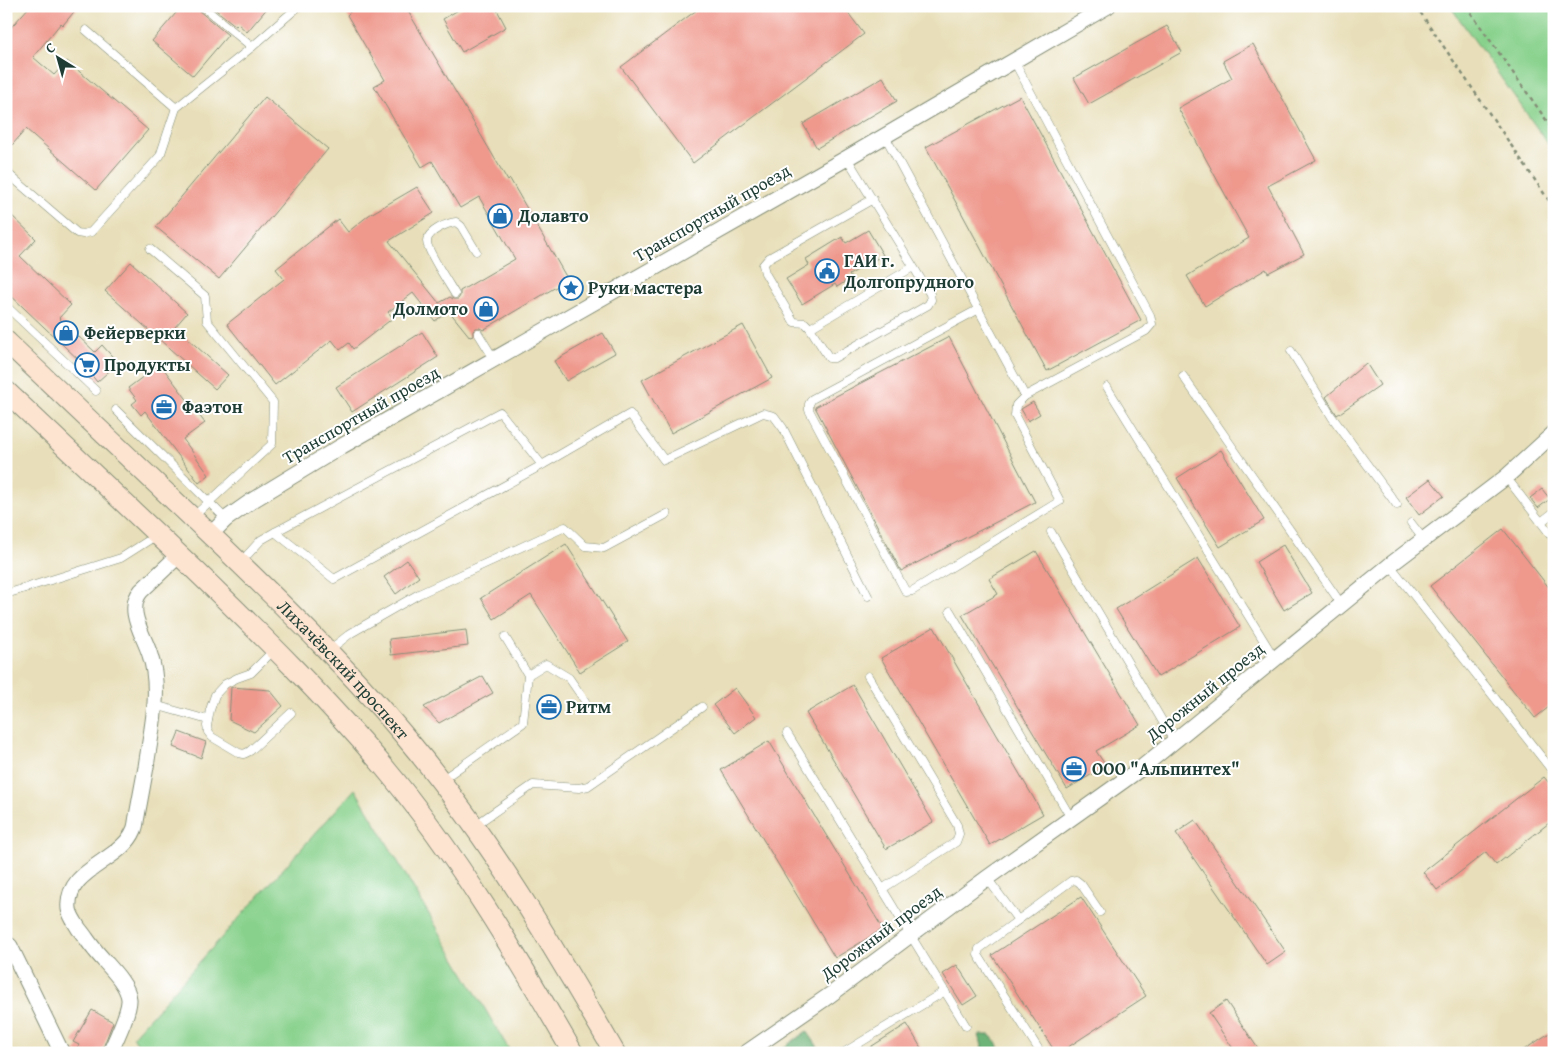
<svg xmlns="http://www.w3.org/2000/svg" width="1560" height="1059" font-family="'Gentium Book Plus',serif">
<rect width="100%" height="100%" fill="#fff"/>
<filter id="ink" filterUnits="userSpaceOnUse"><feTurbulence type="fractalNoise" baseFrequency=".02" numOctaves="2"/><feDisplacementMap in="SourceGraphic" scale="10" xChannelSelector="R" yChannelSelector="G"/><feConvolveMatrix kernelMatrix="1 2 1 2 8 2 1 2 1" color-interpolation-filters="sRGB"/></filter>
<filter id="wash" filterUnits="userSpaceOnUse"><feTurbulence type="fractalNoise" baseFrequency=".0096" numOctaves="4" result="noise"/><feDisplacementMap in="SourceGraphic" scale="20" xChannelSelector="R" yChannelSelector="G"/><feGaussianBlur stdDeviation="1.12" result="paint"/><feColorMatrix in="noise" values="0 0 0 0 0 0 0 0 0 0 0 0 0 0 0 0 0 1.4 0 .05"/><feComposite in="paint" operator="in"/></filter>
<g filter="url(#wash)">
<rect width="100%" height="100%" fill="#e8dfba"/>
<g fill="#88d18c" stroke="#548760">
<polygon points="1450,6 1554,6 1554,152"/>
<polygon points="355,789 511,1053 143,1053 133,1036"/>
</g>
<g fill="#6eb378" stroke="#467856">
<polygon points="807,1031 822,1053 776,1053"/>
<polygon points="979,1035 990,1035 997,1043 1000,1053 980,1053 982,1046"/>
</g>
<g id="blocks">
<g fill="#ef998d">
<polygon points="30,6 79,6 63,25 61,23 33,57 54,75 67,61 148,130 96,190 26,129 6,152 6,33"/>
<polygon points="182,6 196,6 198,10 228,35 193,76 152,41"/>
<polygon points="211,6 269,6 247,32 238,24 236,26"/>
<polygon points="356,6 405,6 508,181 510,179 568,280 483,330 480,328 476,328 473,331 473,336 470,337 449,311 435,321 413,293 388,312 393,318 353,349 349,343 340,350 332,340 275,385 227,324 284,279 276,269 338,219 348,232 369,215 417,187 434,213 389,241 439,303 450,297 453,299 458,299 460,296 460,291 515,259 479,197 460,208 432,161 422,167 374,86 385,80 347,15"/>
<polygon points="465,6 495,6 506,27 462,52 443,19"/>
<polygon points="702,6 843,6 864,34 693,163 621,67"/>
<polygon points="1167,26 1182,52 1089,104 1074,78"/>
<polygon points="1253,44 1316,160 1268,186 1304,254 1268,273 1266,269 1205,306 1187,276 1249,238 1178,108 1232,78 1223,61"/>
<polygon points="883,77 897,101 817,148 803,124"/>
<polygon points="1020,96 1141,320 1047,371 926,147"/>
<polygon points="265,97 328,149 219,279 156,227"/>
<polygon points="6,210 36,239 20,256 71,305 59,318 95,352 102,345 118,363 97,382 82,363 6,291"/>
<polygon points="868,230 883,255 849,275 851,278 837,287 835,284 802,304 786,279 809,265 806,259 842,237 846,243"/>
<polygon points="131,262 187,313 175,327 228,375 215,389 105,291"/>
<polygon points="743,325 772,378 671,433 642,380"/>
<polygon points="422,332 438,357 352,412 336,387"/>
<polygon points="603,333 615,353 566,381 554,361"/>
<polygon points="949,337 1035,502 901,571 815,407"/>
<polygon points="1366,363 1380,385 1337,415 1326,397"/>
<polygon points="160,364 205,423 183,439 209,475 199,483 145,411 141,415 132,404 137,400 128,388"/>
<polygon points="1033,402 1040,414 1028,421 1021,409"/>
<polygon points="1221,450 1264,520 1220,547 1177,478"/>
<polygon points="1430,479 1444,496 1419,515 1406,497"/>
<polygon points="1542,489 1550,499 1538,508 1530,498"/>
<polygon points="1503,529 1554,594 1554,703 1535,718 1430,586"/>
<polygon points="566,544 628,642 580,672 531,595 494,619 481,598"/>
<polygon points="1283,545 1312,593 1284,610 1256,562"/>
<polygon points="1036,551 1140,725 1096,751 1106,766 1067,789 962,615 998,594 989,579"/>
<polygon points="1198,558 1240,627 1158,677 1116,609"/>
<polygon points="407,560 419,577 396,594 384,577"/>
<polygon points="934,627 1043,814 990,845 881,658"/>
<polygon points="466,630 468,646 391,655 389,639"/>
<polygon points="483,676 493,693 439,723 424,707"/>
<polygon points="853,685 933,822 886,849 806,713"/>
<polygon points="231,687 270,690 283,706 254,732 229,720"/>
<polygon points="735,688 756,717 735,733 713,705"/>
<polygon points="179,732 206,742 201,758 173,747"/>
<polygon points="769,741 883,929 835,958 721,770"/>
<polygon points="1544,777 1554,789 1554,819 1496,865 1486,852 1437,890 1423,872"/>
<polygon points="1195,820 1286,952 1267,965 1176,833"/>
<polygon points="1081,897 1146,996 1059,1053 1056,1053 992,955"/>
<polygon points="957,965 977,996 963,1005 943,974"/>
<polygon points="1226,1001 1261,1053 1236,1053 1209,1013"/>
<polygon points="92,1010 113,1022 101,1053 74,1053 79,1045 73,1042"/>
<polygon points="907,1024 924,1053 861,1053"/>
<polygon points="1554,1030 1554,1053 1519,1053"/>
</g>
</g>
</g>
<g filter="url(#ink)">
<use href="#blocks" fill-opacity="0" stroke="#848e77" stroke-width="1"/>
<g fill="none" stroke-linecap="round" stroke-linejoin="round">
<g stroke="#848e77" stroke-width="9">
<g id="service">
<polyline points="86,30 176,108"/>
<polyline points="252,47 299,6"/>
<polyline points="885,136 1025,396"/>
<polyline points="847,158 930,294 931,300 928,305 834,358 829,358 810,328 805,323 794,322 765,273 763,265 769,258 873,199"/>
<polyline points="6,172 77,233 83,234 91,232 160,156 176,108 252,47 202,6"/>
<polyline points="150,249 205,296 207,321 273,402 272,444 194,516"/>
<path d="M455 294C449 284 426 249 427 241 428 231 447 223 456 222L461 226 476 251"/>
<polyline points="6,306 96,391"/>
<polyline points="979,309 812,399 809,404 809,410 906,592 912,591 1060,501 1015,416 1016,405 1025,396 1146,331 1152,324 1150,315 1014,61"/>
<polyline points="810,328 913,267"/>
<polyline points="478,333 494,359"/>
<polyline points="1291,351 1332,417 1397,505"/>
<polyline points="1183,376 1342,605"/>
<polyline points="1107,387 1275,659"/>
<polyline points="116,410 226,519"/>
<polyline points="1506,477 1554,539"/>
<polyline points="1541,522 1554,512"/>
<polyline points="1411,523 1424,540"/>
<polyline points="275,532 334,579 542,465 630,414 664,460 763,413 774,416 783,428 868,596"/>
<polyline points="1051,532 1174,741"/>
<polyline points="240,563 261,540 275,532 500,412 542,465"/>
<polyline points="1390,565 1554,773"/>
<polyline points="6,594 121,558 157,535"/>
<polyline points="950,611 1071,818"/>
<polyline points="274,650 251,673 237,678 225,684 215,695 210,710 207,726 208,732 212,737 239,753 244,754 250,751 291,713"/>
<polyline points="328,651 351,633 419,594 565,527 585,546 604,548 667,514"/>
<polyline points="528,675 546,664 569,678 585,701"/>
<polyline points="868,676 957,825 959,834 956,842 882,889"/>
<polyline points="155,705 208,720"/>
<polyline points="787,733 966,1026"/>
<polyline points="440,781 523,723 528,675 505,637"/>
<polyline points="474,826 533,785 579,788 588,786 702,707"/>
<polyline points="987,878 1018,920"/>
<polyline points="843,1053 945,991"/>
<polyline points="1041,1053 978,955 979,949 1071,881 1076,880 1081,884 1100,912"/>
</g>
</g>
<g stroke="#848e77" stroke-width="17">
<g id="minor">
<polyline points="210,535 226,519 253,500 342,446 847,158 1108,6"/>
<polyline points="6,943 10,946 62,1053"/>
<path d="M110 1053C115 1041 130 1011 129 999 128 983 105 963 95 950 89 943 85 936 79 929 75 922 70 916 69 909 65 868 121 862 134 830 136 826 136 820 137 816 140 799 143 783 146 767 151 730 162 691 150 655 144 635 125 610 141 591L179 555"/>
<polyline points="746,1053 830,995 987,878 1140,769 1390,565 1506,477 1554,433"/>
</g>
</g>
<g stroke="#848e77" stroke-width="22">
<g id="secondary">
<path id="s1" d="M6 341C77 409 149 476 219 543 286 608 353 673 412 745 491 840 553 946 615 1053"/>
<path d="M6 391C69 450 132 510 195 570 260 633 325 697 384 767 457 854 516 954 573 1053"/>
</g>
</g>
<g stroke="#848e77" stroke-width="2.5" stroke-dasharray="4 4" stroke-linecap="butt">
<polyline points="1416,6 1554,208"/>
<polyline points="1466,6 1554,131"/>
<polyline points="1546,6 1554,12"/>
</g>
<use href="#service" stroke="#fff" stroke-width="8"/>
<use href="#minor" stroke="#fff" stroke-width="15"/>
<use href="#secondary" stroke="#fde4d1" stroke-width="20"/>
</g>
</g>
<defs>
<g id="shop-ring" transform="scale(1.25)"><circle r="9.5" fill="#fff" stroke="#1f6fb2" stroke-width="1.5"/><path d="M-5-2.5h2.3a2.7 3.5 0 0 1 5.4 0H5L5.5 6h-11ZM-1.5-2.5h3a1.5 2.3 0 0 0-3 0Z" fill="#1f6fb2"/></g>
<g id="civic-ring" transform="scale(1.25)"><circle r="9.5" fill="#fff" stroke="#1f6fb2" stroke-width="1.5"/><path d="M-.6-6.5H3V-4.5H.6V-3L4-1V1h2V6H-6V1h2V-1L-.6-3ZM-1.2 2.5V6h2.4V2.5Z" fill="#1f6fb2"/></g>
<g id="sight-ring" transform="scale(1.25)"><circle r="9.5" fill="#fff" stroke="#1f6fb2" stroke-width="1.5"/><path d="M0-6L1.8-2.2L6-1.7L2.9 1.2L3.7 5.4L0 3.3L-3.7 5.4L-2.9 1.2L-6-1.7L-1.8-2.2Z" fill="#1f6fb2"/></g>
<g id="supermarket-ring" transform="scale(1.25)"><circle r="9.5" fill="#fff" stroke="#1f6fb2" stroke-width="1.5"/><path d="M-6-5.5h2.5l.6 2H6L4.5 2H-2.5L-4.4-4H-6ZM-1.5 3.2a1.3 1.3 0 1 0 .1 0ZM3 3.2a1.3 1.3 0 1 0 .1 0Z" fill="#1f6fb2"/></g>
<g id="office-ring" transform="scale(1.25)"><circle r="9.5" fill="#fff" stroke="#1f6fb2" stroke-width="1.5"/><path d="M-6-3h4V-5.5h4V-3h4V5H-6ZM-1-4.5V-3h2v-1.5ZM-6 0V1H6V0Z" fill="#1f6fb2"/></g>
</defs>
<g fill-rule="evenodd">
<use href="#shop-ring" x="500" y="216"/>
<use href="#civic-ring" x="827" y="271"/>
<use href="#sight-ring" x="571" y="288"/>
<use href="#shop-ring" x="486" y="309"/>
<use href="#shop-ring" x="66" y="333"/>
<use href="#supermarket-ring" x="87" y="365"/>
<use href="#office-ring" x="164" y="407"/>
<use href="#office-ring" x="549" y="707"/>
<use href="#office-ring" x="1074" y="769"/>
</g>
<g text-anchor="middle" stroke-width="4" stroke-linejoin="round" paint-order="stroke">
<g font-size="18" fill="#1f3d34" stroke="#fff">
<text transform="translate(712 213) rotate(-30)" y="6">Транспортный проезд</text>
<text transform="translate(361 415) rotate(-30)" y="6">Транспортный проезд</text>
<text dy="6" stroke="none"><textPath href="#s1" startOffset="471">Лихачёвский проспект</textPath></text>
<text transform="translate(1205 692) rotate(-39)" y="6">Дорожный проезд</text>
<text transform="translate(881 933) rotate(-37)" y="6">Дорожный проезд</text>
</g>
<g font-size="18" font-weight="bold" fill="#1f3d34" stroke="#fff" text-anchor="start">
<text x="518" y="222">Долавто</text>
<text x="844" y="267">ГАИ г.<tspan x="844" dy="21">Долгопрудного</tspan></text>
<text x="588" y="294">Руки мастера</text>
<text x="468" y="315" text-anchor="end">Долмото</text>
<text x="84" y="339">Фейерверки</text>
<text x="104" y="371">Продукты</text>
<text x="182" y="413">Фаэтон</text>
<text x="566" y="713">Ритм</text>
<text x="1092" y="775">ООО "Альпинтех"</text>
</g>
</g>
<rect width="1560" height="1059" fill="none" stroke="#fff" stroke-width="25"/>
<g transform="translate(58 58) rotate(323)" stroke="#ffffff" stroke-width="4" paint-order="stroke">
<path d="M0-4L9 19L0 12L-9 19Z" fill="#1f3d34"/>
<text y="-8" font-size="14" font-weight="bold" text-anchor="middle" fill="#1f3d34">С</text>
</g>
</svg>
